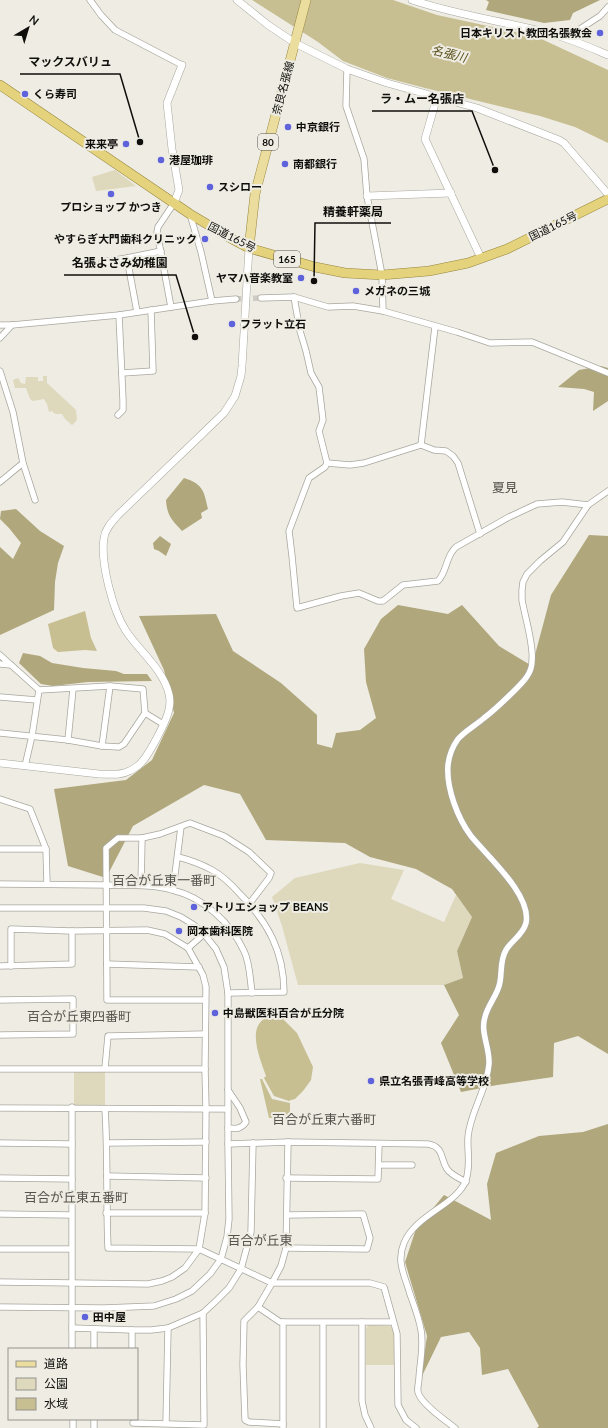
<svg xmlns="http://www.w3.org/2000/svg" width="608" height="1428" font-family="Lato,'Noto Sans JP',sans-serif">
<rect width="100%" height="100%" fill="#eeece3"/>
<g fill="#ded8bd">
<polygon points="115,170 136,186 96,191 92,177"/>
<polygon points="43,376 47,376 47,383 76,410 77,420 72,425 65,419 62,414 55,414 52,411 49,412 47,404 44,399 33,401 30,399 26,388 15,388 13,380 18,378 21,383 25,384 26,377 38,377 38,381 43,381"/>
<polygon points="360,863 404,870 391,899 444,922 456,895 472,917 457,951 463,978 444,985 298,985 282,926 272,897 295,878"/>
<rect x="74" y="1071" width="31" height="35"/>
<polygon points="369,1325 390,1326 394,1330 394,1365 366,1365 366,1328"/>
</g>
<g fill="#b0a77c">
<polygon points="486,0 600,0 573,13 570,20 544,23 486,10 489,2"/>
<polygon points="601,366 608,368 608,401 593,411 594,392 584,389 558,387 579,370"/>
<path d="M184 478C203 484 204 491 208 509L201 513 202 518 182 531C172 520 167 516 166 500Z"/>
<polygon points="16,509 40,531 64,546 58,563 55,582 54,610 0,635 0,547 13,559 21,543 9,528 0,519 1,511"/>
<polygon points="589,535 608,536 608,1054 578,1036 554,1043 553,1077 497,1085 461,1092 441,1043 459,1015 444,985 463,978 457,951 472,917 452,889 416,869 370,857 345,843 266,840 240,794 204,785 133,826 106,878 68,866 54,789 126,780 152,760 174,713 164,670 139,616 216,614 233,651 281,683 317,715 317,744 332,748 336,733 360,730 376,718 366,682 364,649 381,619 398,605 448,614 462,605 499,646 532,666 551,595"/>
<polygon points="160,536 171,544 166,556 159,551 154,549 153,543"/>
<polygon points="23,653 40,656 52,663 83,668 116,671 124,674 147,674 152,681 88,682 53,686 41,684 19,663"/>
<polygon points="608,1124 608,1428 537,1428 539,1426 508,1369 482,1375 480,1348 469,1332 441,1337 421,1378 427,1336 405,1262 416,1229 444,1195 491,1220 487,1184 496,1153 539,1136 583,1132"/>
</g>
<g fill="#c7be92">
<polygon points="252,0 393,0 437,15 535,36 608,70 608,143 575,127 540,116 425,88 387,78 343,61 318,42"/>
<polygon points="85,611 91,638 97,651 85,650 58,652 53,648 48,624"/>
<path d="M264 1019H283L297 1033 313 1067 311 1080 303 1091 295 1099 291 1100 289 1101 274 1096 264 1078 266 1076C261 1061 247 1030 264 1019Z"/>
<polygon points="260,1079 262,1079 272,1099 290,1103 290,1111 297,1116 269,1118"/>
</g>
<g fill="none" stroke-linecap="round" stroke-linejoin="round">
<polyline stroke="#cdcbc3" stroke-width="5.5" stroke-dasharray="5.5 3" stroke-linecap="butt" points="236,299 261,298"/>
<g stroke="#a8a79e" stroke-width="7">
<g id="minor">
<polyline points="90,0 101,15 115,30 182,65"/>
<polyline points="566,38 600,16 608,7"/>
<polyline points="347,69 346,106 364,159 367,196 382,275 383,311"/>
<polyline points="190,214 201,252 212,301"/>
<polyline points="102,262 127,258"/>
<path d="M294 297 300 331 306 351 311 373 319 387 323 420 319 431 327 463 325 467 309 478 289 531 292 556 297 608 341 596 359 593 378 601H383L403 585 438 581C448 570 445 557 456 547L509 517 537 504 562 502 588 505"/>
<polyline points="261,298 294,297 328,307 353,306 383,311 457,332 490,343 532,342 608,373"/>
<polyline points="171,307 157,232 158,227 174,203"/>
<polyline points="137,312 127,258 161,251"/>
<polyline points="0,325 12,325 119,315 212,301 236,299"/>
<polyline points="0,338 12,325"/>
<polyline points="0,371 13,412 23,463 0,482"/>
<polyline points="122,373 153,371 151,310"/>
<polyline points="118,415 123,410 123,400 119,315"/>
<polyline points="421,445 435,327"/>
<polyline points="23,463 35,500"/>
<polyline points="327,463 350,465 364,463 421,445 434,450 446,451 453,456 458,463 480,534"/>
<polyline points="0,655 39,690 110,686 143,689 145,713 124,744 119,747 102,746 68,740 0,733"/>
<polyline points="0,664 11,665"/>
<polyline points="0,697 37,700"/>
<polyline points="145,713 163,724"/>
<polyline points="68,740 73,689"/>
<polyline points="102,746 110,686"/>
<polyline points="25,766 32,736 39,690"/>
<polyline points="0,799 30,809 46,849 47,883"/>
<polyline points="0,849 46,849"/>
<path d="M178 857C190 860 201 864 212 870 223 876 232 885 240 894 268 922 284 952 284 992L228 993"/>
<path d="M0 884C35 884 71 885 106 885 128 886 151 884 172 890 203 897 231 923 244 951 250 963 250 979 252 993"/>
<polyline points="141,885 142,838"/>
<polyline points="173,890 181,827"/>
<polyline points="0,908 144,908 166,911 181,917 194,925 204,934 216,949 224,967 228,993 228,1144 229,1219 227,1237 221,1259 210,1274 192,1291 176,1299 154,1306 104,1308 0,1307"/>
<polyline points="188,948 204,934"/>
<polyline points="107,964 199,967"/>
<polyline points="0,966 72,964 72,931"/>
<polyline points="0,1000 73,999 73,1034 0,1035"/>
<polyline points="205,1000 107,1000 106,848 118,838 142,838 160,834 190,823 224,836 249,852 271,873 269,878 250,903"/>
<polyline points="105,1068 108,1036 205,1034"/>
<polyline points="0,1069 205,1069"/>
<polyline points="72,1107 72,1349"/>
<polyline points="0,1108 228,1109"/>
<path d="M105 1109C108 1155 106 1202 108 1248L199 1249 272 1283H370L384 1287 397 1334 398 1405 406 1420 416 1428"/>
<path d="M228 1128C237 1129 241 1129 246 1122L240 1108 228 1090"/>
<polyline points="0,1143 72,1144"/>
<polyline points="107,1143 206,1142"/>
<path d="M228 1144 288 1142 428 1144C444 1147 440 1158 447 1169 451 1175 459 1178 466 1182"/>
<polyline points="379,1165 412,1165"/>
<polyline points="107,1176 206,1178"/>
<polyline points="0,1178 72,1179"/>
<polyline points="286,1178 378,1179 379,1144"/>
<polyline points="106,1213 205,1213"/>
<polyline points="0,1214 71,1215"/>
<polyline points="286,1248 367,1249 370,1238 363,1214 287,1215"/>
<polyline points="0,1249 71,1249"/>
<polyline points="0,1282 148,1284 162,1281 172,1277 185,1268 199,1249 205,1213 206,1109 205,1069 206,987 203,975 188,948 165,934 147,930 72,931 11,929 11,966"/>
<polyline points="258,1307 280,1322 393,1322"/>
<polyline points="362,1322 362,1401 365,1415 371,1428"/>
<polyline points="72,1328 132,1330 151,1330 168,1328 203,1313 217,1300 229,1288 241,1269 251,1232 253,1143"/>
<polyline points="132,1330 132,1349"/>
<polyline points="94,1349 94,1329"/>
<polyline points="73,1419 73,1428"/>
<polyline points="94,1419 94,1428"/>
<polyline points="133,1423 204,1425 203,1313"/>
<polyline points="166,1423 168,1328"/>
<polyline points="283,1424 249,1422 245,1420 243,1365 244,1321 258,1307 272,1283 281,1266 286,1248 288,1142"/>
<polyline points="283,1428 283,1322"/>
<polyline points="323,1428 323,1323"/>
<path d="M455 1428C445 1420 421 1404 418 1392 417 1388 419 1382 419 1378 420 1362 424 1346 421 1330 419 1318 414 1305 410 1294 405 1276 396 1262 404 1243 416 1214 457 1205 466 1180 471 1165 467 1152 468 1137 470 1112 487 1090 489 1064 490 1048 480 1032 485 1017 488 1004 498 995 500 982 502 971 500 960 506 950 512 940 523 935 526 923 532 895 487 856 471 836 458 819 446 788 448 765 449 756 453 746 458 739 465 731 476 725 484 718 496 709 506 699 516 689 524 681 532 673 532 661 534 645 525 617 522 600V590L523 582 527 574 540 561 563 542 588 505 608 491"/>
</g>
</g>
<g stroke="#a8a79e" stroke-width="8">
<g id="tertiary">
<polyline points="237,0 268,25 295,43 347,69 387,83 477,108 559,140 564,143 608,194"/>
<path d="M412 0C457 15 502 21 548 33 569 38 589 47 608 55"/>
<polyline points="437,97 425,139 481,258"/>
<polyline points="367,196 451,193"/>
<polyline points="174,203 179,190 172,149 167,103 182,65"/>
<path d="M0 763 99 774C109 774 120 776 129 771 132 770 136 767 139 765 148 757 167 721 169 709 170 705 170 698 169 694 163 669 140 652 126 631 113 611 100 562 104 538 105 529 112 522 118 515L224 413 235 396 241 376 242 366 249 248"/>
</g>
</g>
<g stroke="#96863f" stroke-width="10">
<polyline id="primary" points="249,248 255,194 306,0"/>
</g>
<g stroke="#96863f" stroke-width="10">
<polyline id="trunk" points="0,85 190,214 232,239 249,248 315,267 345,273 382,275 429,271 468,263 507,249 608,199"/>
</g>
<use href="#minor" stroke="#fff" stroke-width="5.5"/>
<use href="#tertiary" stroke="#fff" stroke-width="7"/>
<use href="#primary" stroke="#ebdd9d" stroke-width="9"/>
<use href="#trunk" stroke="#e4d27c" stroke-width="9"/>
</g>
<g fill="#5e63db" stroke="#eeece3" stroke-width="1.5">
<circle cx="600" cy="33" r="4"/>
<circle cx="25" cy="94" r="4"/>
<circle cx="288" cy="127" r="4"/>
<circle cx="126" cy="144" r="4"/>
<circle cx="161" cy="160" r="4"/>
<circle cx="285" cy="164" r="4"/>
<circle cx="210" cy="187" r="4"/>
<circle cx="111" cy="194" r="4"/>
<circle cx="205" cy="239" r="4"/>
<circle cx="301" cy="278" r="4"/>
<circle cx="356" cy="291" r="4"/>
<circle cx="232" cy="324" r="4"/>
<circle cx="194" cy="907" r="4"/>
<circle cx="179" cy="931" r="4"/>
<circle cx="215" cy="1013" r="4"/>
<circle cx="371" cy="1081" r="4"/>
<circle cx="85" cy="1317" r="4"/>
</g>
<g text-anchor="middle" stroke-width="4" stroke-linejoin="round" paint-order="stroke">
<g fill="#eeece3" stroke="#52514c" stroke-width="1">
<rect x="258" y="134" width="20" height="16" rx="3"/>
<rect x="274" y="251" width="26" height="16" rx="3"/>
</g>
<g font-size="10" font-weight="bold" fill="#0f0e0b">
<text x="268" y="146">80</text>
<text x="287" y="263">165</text>
</g>
<g font-size="11" font-weight="bold" fill="#0f0e0b" stroke="#eeece3" text-anchor="start">
<text x="592" y="37" text-anchor="end">日本キリスト教団名張教会</text>
<text x="33" y="98">くら寿司</text>
<text x="296" y="131">中京銀行</text>
<text x="118" y="148" text-anchor="end">来来亭</text>
<text x="169" y="164">港屋珈琲</text>
<text x="293" y="168">南都銀行</text>
<text x="218" y="191">スシロー</text>
<text x="111" y="211" text-anchor="middle">プロショップ かつき</text>
<text x="197" y="243" text-anchor="end">やすらぎ大門歯科クリニック</text>
<text x="293" y="282" text-anchor="end">ヤマハ音楽教室</text>
<text x="364" y="295">メガネの三城</text>
<text x="240" y="328">フラット立石</text>
<text x="202" y="911">アトリエショップ BEANS</text>
<text x="187" y="935">岡本歯科医院</text>
<text x="223" y="1017">中島獣医科百合が丘分院</text>
<text x="379" y="1085">県立名張青峰高等学校</text>
<text x="93" y="1321">田中屋</text>
</g>
<g font-size="11" fill="#0f0e0b" stroke="#eeece3">
<text transform="translate(283 88) rotate(-75)" y="4">奈良名張線</text>
<text transform="translate(553 226) rotate(-26)" y="4">国道165号</text>
<text transform="translate(232 237) rotate(27)" y="4">国道165号</text>
</g>
<g font-size="12" font-style="italic" fill="#594e1a" stroke="#eeece3">
<text transform="translate(449 54) rotate(14)" y="4">名張川</text>
</g>
<g font-size="13" fill="#54524b" stroke="#eeece3">
<text x="505" y="492">夏見</text>
<text x="164" y="885">百合が丘東一番町</text>
<text x="79" y="1021">百合が丘東四番町</text>
<text x="324" y="1124">百合が丘東六番町</text>
<text x="76" y="1202">百合が丘東五番町</text>
<text x="260" y="1245">百合が丘東</text>
</g>
</g>
<path fill="none" stroke="#0f0e0b" stroke-width="1.5" d="M140 142L120 74H20M495 170L472 111H372M314 281L315 223H391M195 337L176 275H64"/>
<g fill="#0f0e0b" stroke="#eeece3" stroke-width="1.5">
<circle cx="140" cy="142" r="4"/>
<circle cx="495" cy="170" r="4"/>
<circle cx="314" cy="281" r="4"/>
<circle cx="195" cy="337" r="4"/>
</g>
<g font-size="12" text-anchor="middle" font-weight="bold" fill="#0f0e0b" stroke="#eeece3" stroke-width="4" stroke-linejoin="round" paint-order="stroke">
<text x="70" y="66">マックスバリュ</text>
<text x="422" y="103">ラ・ムー名張店</text>
<text x="353" y="216">精養軒薬局</text>
<text x="120" y="267">名張よさみ幼稚園</text>
</g>
<rect x="8" y="1348" width="130" height="72" fill="#eeece3" stroke="#95938d"/>
<rect x="16" y="1361" width="20" height="6" fill="#ebdd9d" stroke="#95938d"/>
<text x="44" y="1368" font-size="12" fill="#0f0e0b">道路</text>
<rect x="16" y="1378" width="20" height="12" fill="#ded8bd" stroke="#95938d"/>
<text x="44" y="1388" font-size="12" fill="#0f0e0b">公園</text>
<rect x="16" y="1398" width="20" height="12" fill="#c7be92" stroke="#95938d"/>
<text x="44" y="1408" font-size="12" fill="#0f0e0b">水域</text>
<g transform="translate(28 28) rotate(38)" stroke="#eeece3" stroke-width="3" paint-order="stroke">
<path d="M0-3L7 15L0 10L-7 15Z" fill="#0f0e0b"/>
<text y="-6" font-size="11" font-weight="bold" text-anchor="middle" fill="#0f0e0b">N</text>
</g>
</svg>
